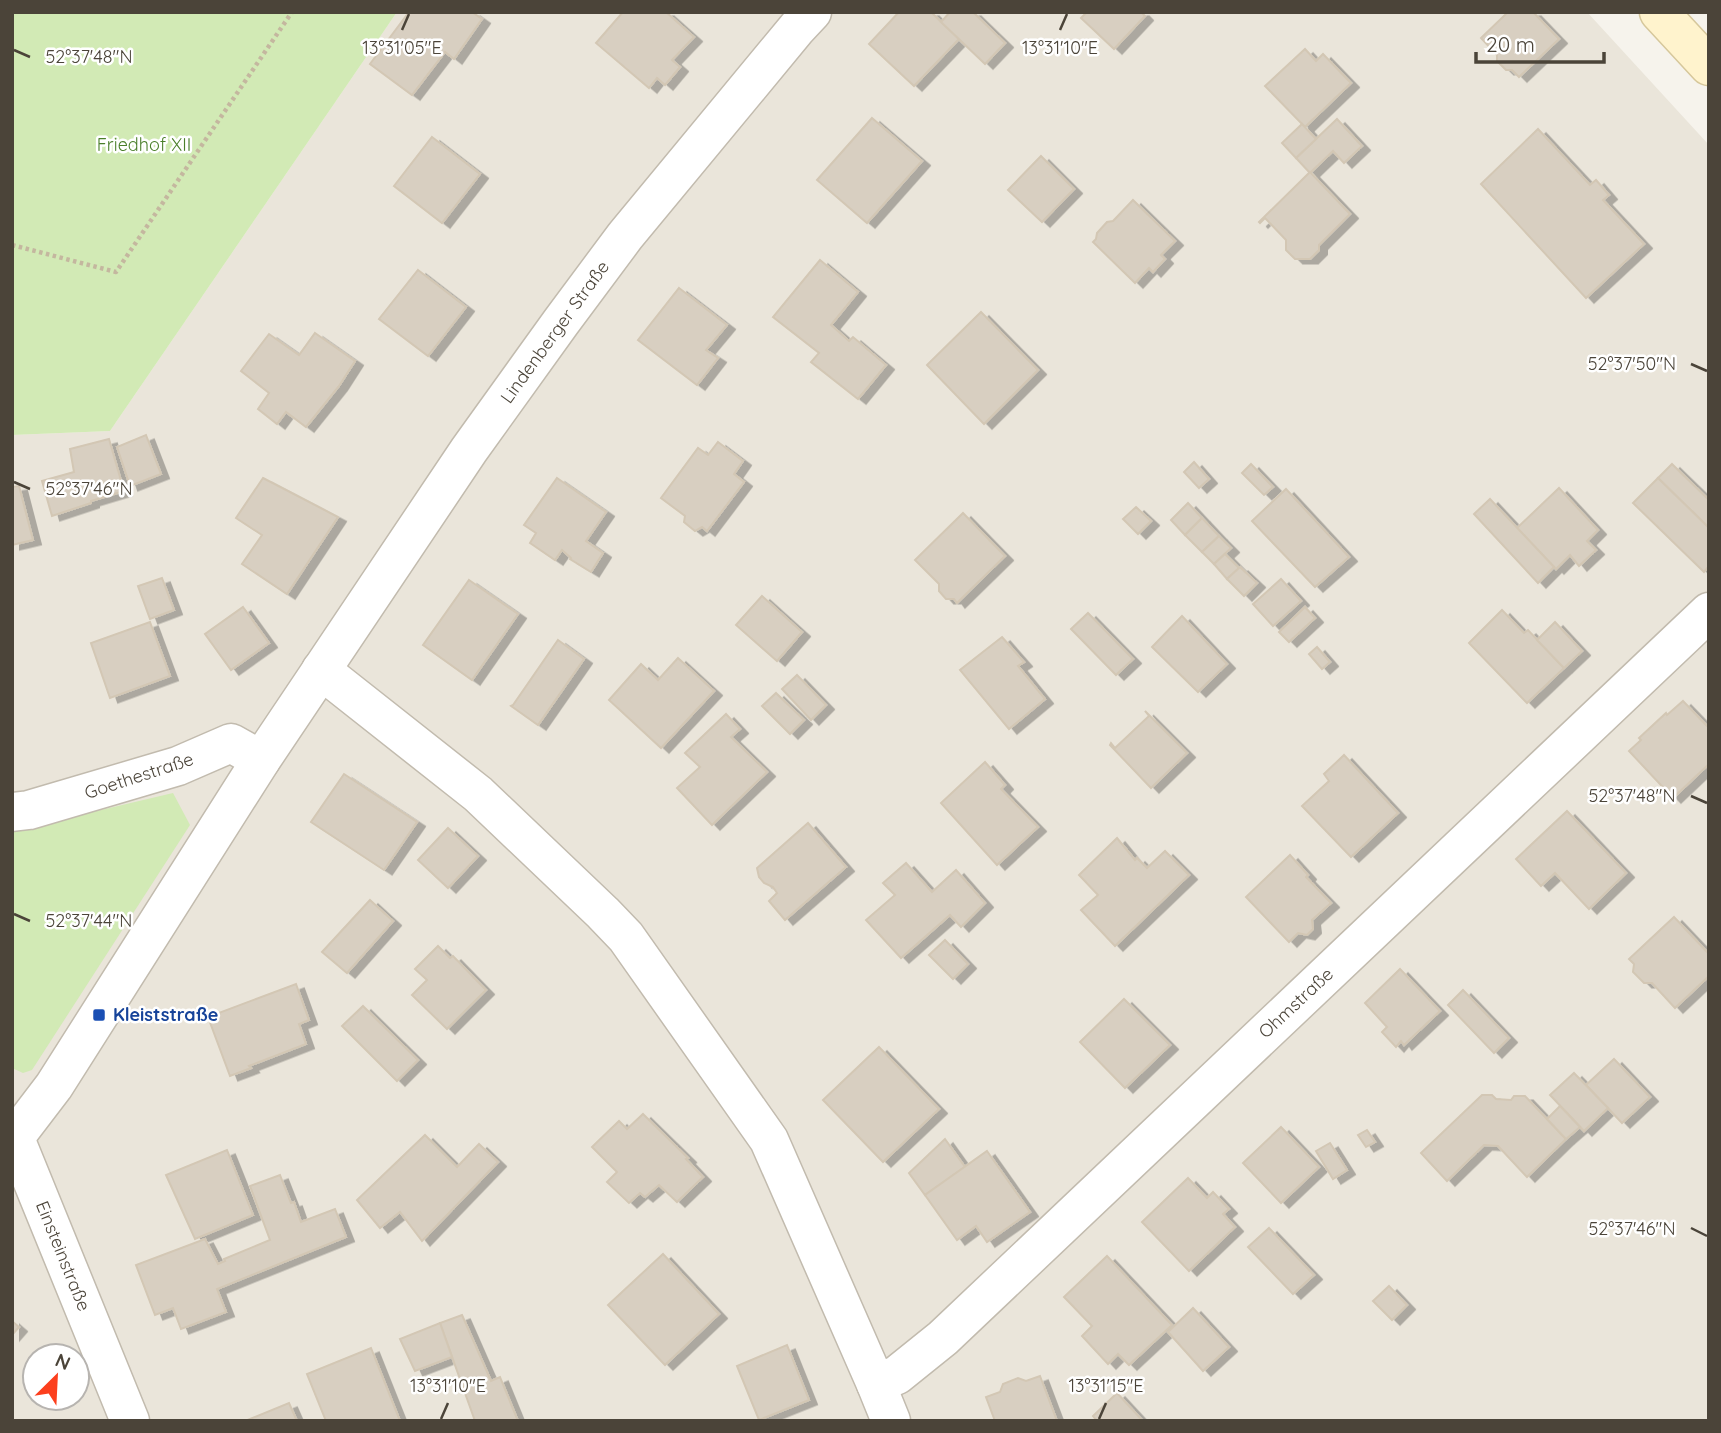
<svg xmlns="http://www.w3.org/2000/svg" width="1721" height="1433" font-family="Quicksand,sans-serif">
<defs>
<filter id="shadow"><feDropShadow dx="8" dy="4.5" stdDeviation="0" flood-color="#0004"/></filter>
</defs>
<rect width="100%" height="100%" fill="#f6f3ec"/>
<path fill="#eae5da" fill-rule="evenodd" d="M397 12H1587L1709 145V1421H12V435L110 431ZM35 1356H77V1398H35Z"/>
<g fill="#d2eab5">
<polygon points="12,12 397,12 110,431 12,435"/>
<polygon points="173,793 190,825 32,1070 23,1073 12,1068 12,831"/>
</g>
<g fill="#d8cfc1" stroke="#d3c7b4" stroke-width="2" filter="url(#shadow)">
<polygon points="409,12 472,12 482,19 454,59 445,52 412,95 370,64"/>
<polygon points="623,12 666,12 694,37 672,60 680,67 665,85 657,78 649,88 596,43"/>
<polygon points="899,12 931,12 959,39 914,86 869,44"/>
<polygon points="950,12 973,12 1005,43 985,64 941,22"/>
<polygon points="1087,12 1141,12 1145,16 1114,49 1081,18"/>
<polygon points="1508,12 1533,12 1559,39 1519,77 1512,70 1506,70 1497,61 1497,55 1481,38"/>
<polygon points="1305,49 1316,61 1323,54 1351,83 1305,127 1265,86"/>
<polygon points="872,118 922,161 867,223 817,180"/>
<polygon points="1337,119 1362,146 1344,163 1333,151 1310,173 1296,158"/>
<polygon points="1302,124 1316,139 1296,158 1282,143"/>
<polygon points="1538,129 1590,185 1596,180 1609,195 1603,200 1644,244 1586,298 1481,184"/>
<polygon points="432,137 480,174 442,223 394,186"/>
<polygon points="1041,156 1074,189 1042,222 1008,190"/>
<polygon points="1310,172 1350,214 1319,245 1319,250 1310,259 1295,259 1286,250 1286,240 1265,218 1260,223 1259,222"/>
<polygon points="1133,200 1175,241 1161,255 1165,259 1153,272 1149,268 1135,283 1093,242 1096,239 1097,233 1107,222 1113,221"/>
<polygon points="820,260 858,292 831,325 849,341 853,337 886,365 858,399 811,362 819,353 773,317"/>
<polygon points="418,270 466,307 428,356 379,319"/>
<polygon points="679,288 727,325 706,350 718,358 697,385 638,340"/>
<polygon points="981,312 1038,370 984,424 927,365"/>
<polygon points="315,333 355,361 339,386 306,427 286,412 277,424 258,409 269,393 241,371 269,334 299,355"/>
<polygon points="146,435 161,474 130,486 117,447"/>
<polygon points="109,439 124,491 91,501 91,503 52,516 42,481 74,472 70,449"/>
<polygon points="718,442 743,461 734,474 744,482 707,531 702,527 695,531 684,522 685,516 661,498 698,448 708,455"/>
<polygon points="1194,462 1209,479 1199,488 1184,472"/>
<polygon points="1251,464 1273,487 1264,495 1242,473"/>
<polygon points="1672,464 1709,500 1709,528 1658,478"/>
<polygon points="263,478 338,517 287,594 242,564 262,535 236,518"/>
<polygon points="557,478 606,512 586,541 603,553 591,572 570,559 571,558 562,550 555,560 530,543 536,533 524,525"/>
<polygon points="1658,478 1709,528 1709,566 1704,572 1633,503"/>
<polygon points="19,486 33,540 12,545 12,487"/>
<polygon points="1559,488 1598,530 1587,541 1596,550 1579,566 1570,555 1556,569 1517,528"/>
<polygon points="1286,489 1349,557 1315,587 1252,521"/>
<polygon points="1490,499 1554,567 1538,583 1474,514"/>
<polygon points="1188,503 1202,518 1185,535 1171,520"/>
<polygon points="1136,507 1151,521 1138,534 1123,519"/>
<polygon points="963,513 1005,556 957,603 954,599 946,599 939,591 939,584 915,560"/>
<polygon points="1202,518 1219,536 1202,552 1185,535"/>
<polygon points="1219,536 1231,548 1214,564 1202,552"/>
<polygon points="1225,554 1239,568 1227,579 1214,564"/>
<polygon points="1240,567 1257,583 1244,596 1227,579"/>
<polygon points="162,578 174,610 150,619 138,586"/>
<polygon points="1281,579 1301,601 1273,626 1253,604"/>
<polygon points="469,580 518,614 472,680 423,645"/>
<polygon points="762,596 802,632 777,661 736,625"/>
<polygon points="243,607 269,643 231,670 205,634"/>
<polygon points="1305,607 1315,618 1289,642 1279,632"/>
<polygon points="1502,610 1524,633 1528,630 1564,668 1527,703 1469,643"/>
<polygon points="1088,613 1133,659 1116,675 1071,629"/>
<polygon points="1182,616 1227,664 1198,692 1152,647"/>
<polygon points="150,622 170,676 110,698 91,643"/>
<polygon points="1555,622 1582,651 1564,668 1537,640"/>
<polygon points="1002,637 1024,662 1018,666 1045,699 1009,729 960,670"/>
<polygon points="558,640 584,659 538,725 511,706 513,705"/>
<polygon points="1317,647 1330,662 1322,669 1309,654"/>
<polygon points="678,658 714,691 661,748 609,700 641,664 658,680"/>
<polygon points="797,675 826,705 811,720 782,689"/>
<polygon points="776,693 804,720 790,734 762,706"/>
<polygon points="1683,701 1709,728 1709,764 1673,798 1629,751 1641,740 1639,738 1666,713 1667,715"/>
<polygon points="1145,711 1187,753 1151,788 1110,745 1111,743 1115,748 1149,716"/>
<polygon points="726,714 740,729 731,737 767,772 712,825 677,788 700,767 685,753"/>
<polygon points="1344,755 1398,813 1351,857 1302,806 1329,781 1324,774"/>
<polygon points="985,762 1005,785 1001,789 1038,827 997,865 941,803"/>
<polygon points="344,774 417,822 384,870 311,822"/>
<polygon points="1567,811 1626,873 1589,909 1555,873 1541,886 1516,859"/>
<polygon points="808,823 846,867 785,920 769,901 777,893 773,887 764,883 759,877 757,868"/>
<polygon points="448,828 478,856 448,888 418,860"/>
<polygon points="1117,838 1135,860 1137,858 1147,868 1165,851 1189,875 1115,946 1081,910 1098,895 1079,875"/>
<polygon points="1290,855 1308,875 1306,877 1331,903 1312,920 1313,929 1307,935 1298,933 1289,942 1246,897"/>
<polygon points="906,863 932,892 956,870 985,903 961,927 950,915 901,958 866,920 895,895 883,883"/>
<polygon points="370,900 393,921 347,973 322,952"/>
<polygon points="1674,917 1709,954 1709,976 1675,1008 1652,983 1644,983 1633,972 1634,964 1629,959"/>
<polygon points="945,940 968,964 953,979 929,955"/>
<polygon points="438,946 450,958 453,956 486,990 447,1029 412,995 427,980 415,969"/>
<polygon points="1400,969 1440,1011 1404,1045 1401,1041 1396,1047 1382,1032 1387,1027 1365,1003"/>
<polygon points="296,984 309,1020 299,1024 306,1044 249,1066 251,1068 230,1076 208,1017"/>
<polygon points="1463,990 1509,1038 1494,1053 1448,1005"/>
<polygon points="1124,999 1170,1045 1125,1088 1080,1042"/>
<polygon points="363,1006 418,1060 397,1081 342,1026"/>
<polygon points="879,1047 939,1109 883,1162 823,1100"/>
<polygon points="1614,1059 1650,1097 1622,1123 1586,1085"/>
<polygon points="1574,1073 1608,1108 1584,1131 1550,1095"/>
<polygon points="1482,1095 1492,1095 1496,1099 1511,1100 1514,1096 1525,1096 1566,1139 1527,1177 1498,1146 1484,1145 1447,1181 1421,1153"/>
<polygon points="1560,1106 1580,1127 1566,1139 1547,1119"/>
<polygon points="643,1114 688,1158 686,1159 703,1177 677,1202 659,1185 645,1197 640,1193 629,1203 607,1182 617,1172 592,1147 619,1121 627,1129"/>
<polygon points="1281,1127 1319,1167 1281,1203 1243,1163"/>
<polygon points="1367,1130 1375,1142 1366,1147 1358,1135"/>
<polygon points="425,1135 457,1167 479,1144 498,1162 422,1241 400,1212 380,1228 357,1200"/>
<polygon points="945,1139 965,1167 925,1195 909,1173"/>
<polygon points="1330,1143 1347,1170 1333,1179 1316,1151"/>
<polygon points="227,1150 253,1215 195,1239 166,1175"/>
<polygon points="987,1151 1030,1212 987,1242 976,1226 957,1240 925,1195"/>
<polygon points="280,1175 291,1203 294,1202 301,1222 335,1209 346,1237 217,1289 226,1312 181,1329 173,1308 155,1315 136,1265 205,1239 218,1264 225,1261 224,1259 270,1240 250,1186"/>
<polygon points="1188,1178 1207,1198 1213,1192 1229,1209 1223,1214 1235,1227 1189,1271 1142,1222"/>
<polygon points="1269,1228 1314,1275 1293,1294 1248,1247"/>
<polygon points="663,1254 719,1314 665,1365 608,1305"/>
<polygon points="1107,1256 1172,1325 1129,1365 1118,1354 1108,1364 1082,1336 1092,1326 1064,1297"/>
<polygon points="1389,1286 1407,1305 1392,1320 1373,1301"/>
<polygon points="1193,1308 1229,1347 1203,1371 1168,1332"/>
<polygon points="462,1315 491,1381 500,1377 518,1421 475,1421 440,1323"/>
<polygon points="12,1321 19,1327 12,1335"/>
<polygon points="440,1323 452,1357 415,1371 400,1339"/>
<polygon points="787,1345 809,1400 759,1420 737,1366"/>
<polygon points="371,1348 400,1421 326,1421 307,1374"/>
<polygon points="1040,1376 1057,1421 995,1421 986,1397 1000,1392 1003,1384 1018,1378 1026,1381"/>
<polygon points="1117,1393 1143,1421 1097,1421 1093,1416"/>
<polygon points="289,1403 297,1421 245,1421"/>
</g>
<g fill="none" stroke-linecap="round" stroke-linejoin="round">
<g stroke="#c2bbae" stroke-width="41">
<g id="street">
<polyline points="321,670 478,794 603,913 626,937 769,1140 876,1384 891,1421"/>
<polyline points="12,812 29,810 178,766 231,743 261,760"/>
<polyline points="12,1131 130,1421"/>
<polyline points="12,1141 54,1086 261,760 469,450 561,322 625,236 797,28 812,12"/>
<polyline points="876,1384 897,1375 943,1338 1709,612"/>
</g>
</g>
<g stroke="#d6c79b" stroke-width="41">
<polyline id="secondary" points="1659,12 1709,66"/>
</g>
<polyline stroke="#c4b79f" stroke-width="4.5" stroke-dasharray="3.5 3.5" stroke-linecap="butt" points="12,245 116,272 292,12"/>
<use href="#street" stroke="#fff" stroke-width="38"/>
<use href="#secondary" stroke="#fff3cd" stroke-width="38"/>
</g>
<path fill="none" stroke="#4b4439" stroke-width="2.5" d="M402 30 409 14M1060 30 1067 14M14 50 30 57M1691 364 1707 371M14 482 30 489M1691 796 1707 803M14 914 30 921M1691 1228 1707 1236M441 1419 448 1403M1099 1419 1106 1403"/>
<rect fill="#1a4fb4" stroke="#fff" stroke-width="2.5" x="92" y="1008" width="14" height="14" rx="3.5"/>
<g text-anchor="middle" stroke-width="5" stroke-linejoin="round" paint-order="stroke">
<g font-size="18" fill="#4a7f2a" stroke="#fff">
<text x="144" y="151">Friedhof XII</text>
</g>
<g font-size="18" fill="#4b4439" stroke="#fff">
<text transform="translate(555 332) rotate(-54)" y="6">Lindenberger Straße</text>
<text transform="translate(139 776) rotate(-18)" y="6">Goethestraße</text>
<text transform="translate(1296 1003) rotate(-43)" y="6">Ohmstraße</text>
<text transform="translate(63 1256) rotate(68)" y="6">Einsteinstraße</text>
</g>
<g font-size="18" font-weight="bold" fill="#164399" stroke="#fff" text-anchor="start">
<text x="113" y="1021">Kleiststraße</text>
</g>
</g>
<g font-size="18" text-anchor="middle" fill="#4b4439" stroke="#fff" stroke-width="5" stroke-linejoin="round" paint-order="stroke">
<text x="402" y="54">13°31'05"E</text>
<text x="1060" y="54">13°31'10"E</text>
<text x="89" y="63">52°37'48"N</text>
<text x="1632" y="370">52°37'50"N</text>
<text x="89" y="495">52°37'46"N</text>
<text x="1632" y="802">52°37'48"N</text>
<text x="89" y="927">52°37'44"N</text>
<text x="1632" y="1235">52°37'46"N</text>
<text x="448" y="1392">13°31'10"E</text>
<text x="1106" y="1392">13°31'15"E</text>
</g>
<rect width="1721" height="1433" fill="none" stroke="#4b4439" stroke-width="28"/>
<g transform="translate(56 1377) rotate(24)"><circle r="33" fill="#ffffff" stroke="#b7b4b0" stroke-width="2"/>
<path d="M0-5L12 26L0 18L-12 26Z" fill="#fc3f1d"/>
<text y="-10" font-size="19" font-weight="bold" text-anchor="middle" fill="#4b4439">N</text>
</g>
<path d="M1476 52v10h128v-10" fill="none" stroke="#4b4439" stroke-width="3.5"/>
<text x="1486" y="52" font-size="21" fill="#4b4439" stroke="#ffffff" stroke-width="5" paint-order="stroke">20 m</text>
</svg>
